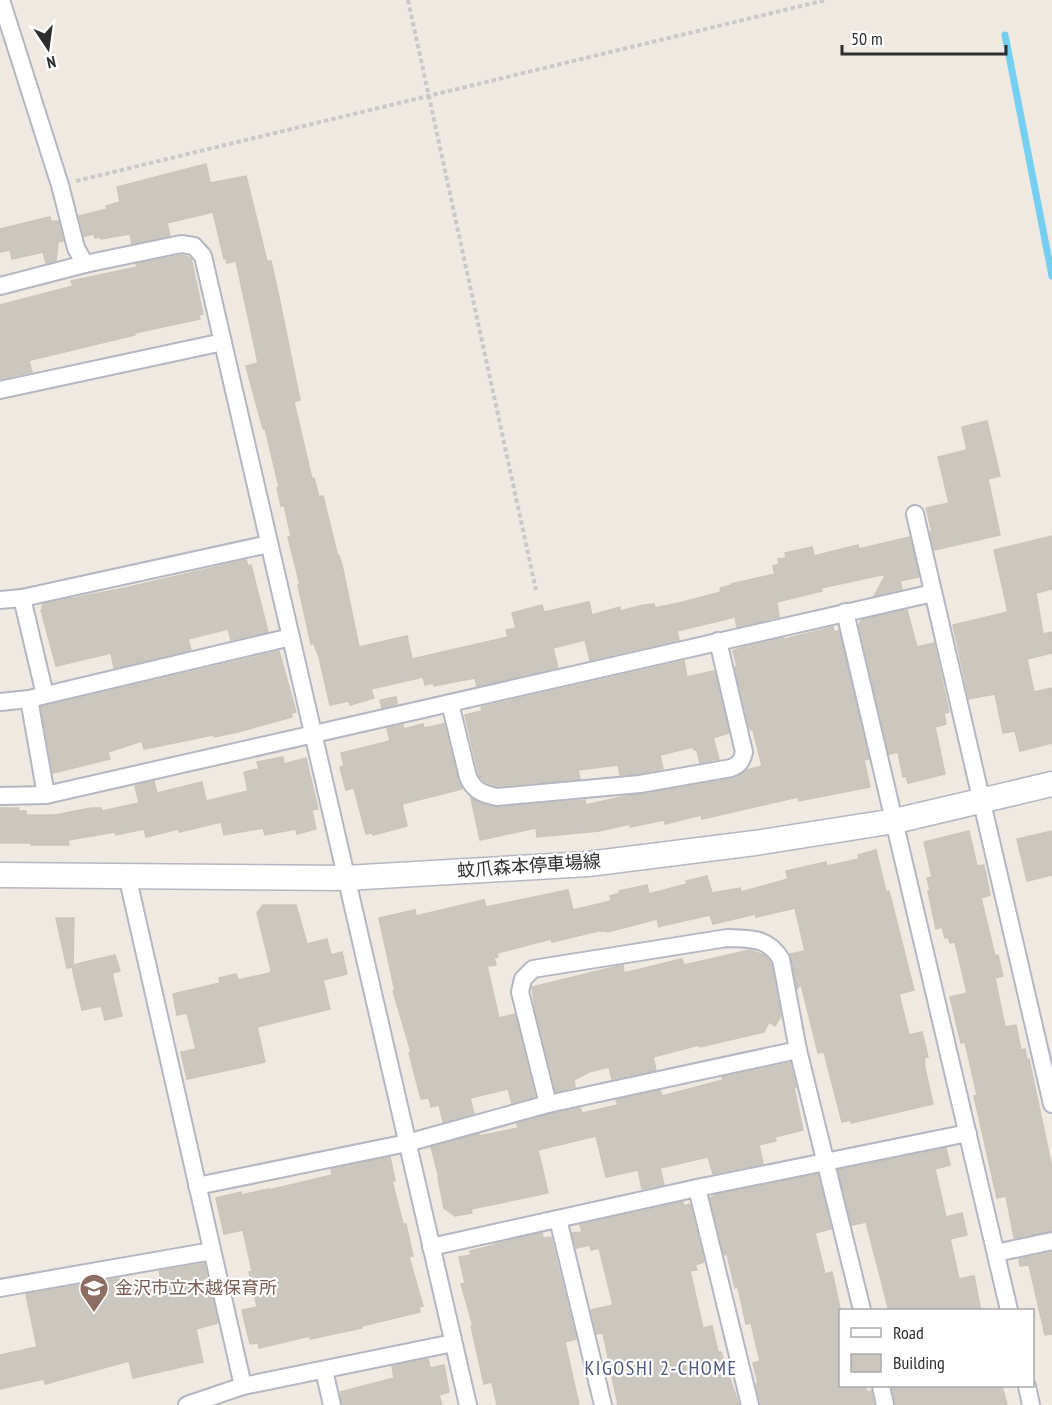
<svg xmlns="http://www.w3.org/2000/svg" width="1052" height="1405" font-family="'PT Sans Narrow','Noto Sans JP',sans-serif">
<rect width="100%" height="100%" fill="#efe9e1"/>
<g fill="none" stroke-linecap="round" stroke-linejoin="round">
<polyline stroke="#75cff0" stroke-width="7" points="1005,35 1052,276"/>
</g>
<g fill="#cbc7bf" stroke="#cbc5ba" stroke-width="1.5">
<polygon points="206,164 210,183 246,176 267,261 271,261 280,302 300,400 294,402 312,479 314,478 319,497 323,496 338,557 339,556 342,565 359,647 407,636 412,659 508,637 506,630 516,628 512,613 542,605 544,612 589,602 592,615 620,607 620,611 644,605 654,604 655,608 679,603 721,592 720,588 732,585 731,584 775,574 773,566 779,564 778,559 786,558 785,553 812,547 814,556 858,545 859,549 910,537 919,577 900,581 902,589 874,596 886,574 821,588 822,591 777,602 779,617 737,627 735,617 677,631 679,640 590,660 585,640 553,648 558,668 477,686 475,678 434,686 433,683 425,685 423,677 371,689 374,698 350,705 349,701 330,705 319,657 314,644 311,644 298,585 300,585 288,537 291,536 284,505 281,506 277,488 279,487 265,428 263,429 246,366 258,363 236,261 227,263 226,258 224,259 213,212 167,223 170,236 132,244 130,234 101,239 100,237 95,238 94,234 84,236 79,216 107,209 106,206 120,202 117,187"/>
<polygon points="50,217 51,221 58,221 63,241 58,242 56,261 46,263 43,252 12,259 10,250 0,252 0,229"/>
<polygon points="181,255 191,258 203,314 199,315 200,319 135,333 135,335 31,360 29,361 32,372 0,379 0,305 73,286 71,281 137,267 136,264"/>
<polygon points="987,421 1000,476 988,479 1000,535 934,550 930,532 932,532 926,508 949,503 938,457 967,450 962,427"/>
<polygon points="1052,536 1052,589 1036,593 1043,634 1052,632 1052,653 1027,659 1034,692 1052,688 1052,743 1020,751 1015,731 1003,733 995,694 969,699 953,625 1008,612 994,550"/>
<polygon points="246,560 248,566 251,565 268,632 231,640 228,629 188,639 191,650 114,668 111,653 56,666 41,610 43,610 42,604 125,588"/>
<polygon points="907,610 917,647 934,643 949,712 944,713 946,724 935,727 945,774 908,783 906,776 903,777 898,752 889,754 859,625 861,620"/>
<polygon points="833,627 834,632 839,631 869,759 864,760 870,787 799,801 798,797 702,819 701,815 665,824 664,820 630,827 630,824 599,831 537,837 536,828 480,840 471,798 484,804 498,807 585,800 586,805 625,796 733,778 747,770 762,766 753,730 751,730 749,727 735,667 737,666 733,651 740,648 784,638 785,639"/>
<polygon points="279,651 296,712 291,713 292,717 238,732 214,737 213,735 144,749 142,741 108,752 110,759 53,773 41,707"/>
<polygon points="684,661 687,677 714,671 729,733 713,738 719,759 700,763 697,750 694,750 693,747 660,755 663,769 639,774 620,775 618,765 578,770 580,779 498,786 485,782 479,776 465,715 482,711 481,707"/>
<polygon points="396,697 397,704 382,708 380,700"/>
<polygon points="423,724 424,728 444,724 458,779 462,789 402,804 407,826 373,835 372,833 366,834 354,788 346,790 340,767 344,766 341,753 390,741 387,728 403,725 404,729"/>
<polygon points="283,757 284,764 306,758 318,809 312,810 316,829 297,834 296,829 265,835 263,828 224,835 221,822 179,832 178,829 146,837 144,829 116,835 115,832 68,840 69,845 31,845 31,843 0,843 0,808 19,808 18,811 26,811 26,815 55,815 91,808 101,808 102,811 139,803 135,786 154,781 157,793 202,782 206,801 248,791 244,772 259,769 257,762"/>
<polygon points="969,831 977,866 984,865 990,895 981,898 995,956 998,955 1003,976 995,978 1005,1027 1016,1025 1021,1050 1025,1049 1027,1060 1029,1059 1052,1168 1052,1231 1014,1238 1006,1196 997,1198 974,1096 977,1095 965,1042 961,1043 950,997 967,993 955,942 950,943 948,937 945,938 942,927 936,929 928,891 930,890 927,878 932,877 924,842"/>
<polygon points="1052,831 1052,875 1027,881 1017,839"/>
<polygon points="876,850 886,892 889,891 914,990 899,994 909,1035 922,1032 928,1057 924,1058 925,1064 924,1064 933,1104 851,1123 851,1120 842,1122 824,1052 818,1053 801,984 797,989 790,954 805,951 795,908 756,917 755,914 713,924 710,915 661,926 659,927 657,919 608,932 607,931 598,931 552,942 551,939 497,953 498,957 494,958 496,965 487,966 499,1018 515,1014 535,1097 512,1103 508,1089 470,1098 474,1114 443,1122 439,1105 431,1107 429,1098 421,1099 409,1053 411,1052 393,991 395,991 379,918 415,910 416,916 484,900 486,907 568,890 573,910 611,901 610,896 620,893 619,891 647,885 649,894 687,884 686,881 707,876 712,893 740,888 741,892 788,879 786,871 826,862 827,866 859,859 858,855"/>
<polygon points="263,905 296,905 307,944 327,939 331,955 342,952 347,974 323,980 330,1009 257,1027 265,1062 187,1079 181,1052 196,1049 187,1013 177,1015 173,994 220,983 219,978 236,974 238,980 270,973 271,970 257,913"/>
<polygon points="56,918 74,918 73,965 115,955 120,971 112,973 122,1016 105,1020 101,1006 82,1010 72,967 67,968"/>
<polygon points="750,950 764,955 771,963 781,1016 775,1026 769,1022 764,1032 700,1047 699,1045 653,1057 656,1070 612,1079 609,1067 589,1072 574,1080 575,1087 556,1092 535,1009 532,987 618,966 623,965 624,973 682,959 684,965"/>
<polygon points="790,1063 796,1087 794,1088 803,1130 775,1137 776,1141 759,1145 763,1164 713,1174 708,1157 660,1168 664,1185 642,1189 638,1170 606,1177 596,1136 538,1150 548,1193 471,1209 472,1213 455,1216 444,1208 438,1178 439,1178 431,1147 479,1134 479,1136 518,1128 517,1124 551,1114 580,1108 582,1113 618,1105 616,1100 660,1090 662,1096 723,1080 722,1077"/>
<polygon points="946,1148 950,1165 935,1169 946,1217 962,1213 967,1235 950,1239 959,1279 974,1276 981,1311 889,1311 866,1222 852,1225 838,1170"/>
<polygon points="390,1157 395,1181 392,1181 403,1224 406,1224 413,1256 409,1257 423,1306 419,1307 420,1312 362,1326 362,1328 310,1339 310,1336 259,1348 258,1343 250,1344 242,1310 257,1307 249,1272 252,1271 243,1230 224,1234 216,1198 241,1192 241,1195 269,1189 269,1190 332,1175 331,1169"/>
<polygon points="818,1174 831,1229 815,1233 825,1274 832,1272 840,1308 840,1386 865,1386 867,1392 871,1391 874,1405 760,1405 756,1384 758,1383 753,1363 760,1361 751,1323 746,1324 738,1287 735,1288 727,1254 724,1255 710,1198 718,1194"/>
<polygon points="683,1202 684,1206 690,1204 704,1262 695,1265 697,1270 690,1271 703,1328 712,1326 718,1352 721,1352 739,1405 618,1405 603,1333 597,1334 591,1310 613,1305 599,1248 591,1250 590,1245 576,1248 572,1233 582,1232 580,1225"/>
<polygon points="542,1233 543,1238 551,1237 576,1339 565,1342 579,1405 497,1405 492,1382 484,1384 471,1326 473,1326 461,1284 465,1283 459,1257 471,1255 470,1251 494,1245 494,1244"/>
<polygon points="1052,1252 1052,1334 1045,1335 1029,1265 1020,1266 1019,1259"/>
<polygon points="204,1263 218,1323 196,1329 203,1362 133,1378 129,1361 45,1384 44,1379 0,1389 0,1355 37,1347 26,1294 119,1278 123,1292 162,1283 159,1271"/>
<polygon points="428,1359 430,1368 444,1365 449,1392 439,1395 442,1405 342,1405 340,1392 394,1378 392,1366"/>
<polygon points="892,1386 1002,1386 1007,1405 895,1405"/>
</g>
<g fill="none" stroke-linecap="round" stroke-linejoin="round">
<g stroke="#b4b7c1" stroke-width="20">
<g id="street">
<polyline points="1,0 60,185 76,248 85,264"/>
<polyline points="0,286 85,264 181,244 194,246 203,256 468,1405"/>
<polyline points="0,390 223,342"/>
<polyline points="915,514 1052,1104"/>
<polyline points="22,598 45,695"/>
<polyline points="0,600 22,598 269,544"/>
<polyline points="845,612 1009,1310"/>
<polyline points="29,699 46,795"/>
<polyline points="0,702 29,699 291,637"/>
<path d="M450 703 468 777C474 791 483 794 497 797L640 784 731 768C739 765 742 761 744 752L718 641"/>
<polyline points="0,796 46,795 933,593"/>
<polyline points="127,875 243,1386"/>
<path d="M548 1104 520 992 523 979 533 969 727 938C752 939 767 937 781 959L798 1050"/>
<polyline points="197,1186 407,1143 548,1104 798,1050 862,1310"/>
<polyline points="697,1188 750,1405"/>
<polyline points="558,1219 603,1405"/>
<polyline points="431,1247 697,1188 968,1133"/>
<polyline points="996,1253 1052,1241"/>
<polyline points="0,1288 212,1251"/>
<polyline points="324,1370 332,1405"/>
<polyline points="881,1386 885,1405"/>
<polyline points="1027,1386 1031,1405"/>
<polyline points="187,1405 243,1386 453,1343"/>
</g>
</g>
<g stroke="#b4b7c1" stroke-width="27">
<polyline id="secondary" points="0,875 346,878 588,864 755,843 895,821 1052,784"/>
</g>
<g stroke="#c9c9c9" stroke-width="4" stroke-dasharray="4.5 3" stroke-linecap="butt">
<polyline points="408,0 536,590"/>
<polyline points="76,181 826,0"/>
</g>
<use href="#street" stroke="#fff" stroke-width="16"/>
<use href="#secondary" stroke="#fff" stroke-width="24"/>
</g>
<defs>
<g id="school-pin" transform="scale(1.5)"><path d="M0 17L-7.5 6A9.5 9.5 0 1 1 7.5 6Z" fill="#8d6e63" stroke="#fff"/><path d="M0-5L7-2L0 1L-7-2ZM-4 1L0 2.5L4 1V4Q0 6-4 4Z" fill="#fff"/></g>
</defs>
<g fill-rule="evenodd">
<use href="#school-pin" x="94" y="1288"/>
</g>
<g text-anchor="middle" stroke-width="4.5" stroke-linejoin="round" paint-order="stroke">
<g font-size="18" fill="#2e2e2e" stroke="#fff">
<text transform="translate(529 866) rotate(-4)" y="6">蚊爪森本停車場線</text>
</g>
<g font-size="18" fill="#785e54" stroke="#fff" text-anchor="start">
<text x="115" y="1294">金沢市立木越保育所</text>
</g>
<g font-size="20" letter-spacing="1.5" fill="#4d5680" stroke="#fff">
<text x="661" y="1375">KIGOSHI 2-CHOME</text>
</g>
</g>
<rect x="839" y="1309" width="195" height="78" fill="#ffffff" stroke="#ababab" stroke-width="1.5"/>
<rect x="851" y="1328" width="30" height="9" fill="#ffffff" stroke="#ababab" stroke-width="1.5"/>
<text x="893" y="1339" font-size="18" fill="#2e2e2e">Road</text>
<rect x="851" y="1354" width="30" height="18" fill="#cbc7bf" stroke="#ababab" stroke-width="1.5"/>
<text x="893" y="1369" font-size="18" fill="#2e2e2e">Building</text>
<g transform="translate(48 48) rotate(167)" stroke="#ffffff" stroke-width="4.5" paint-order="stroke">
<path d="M0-4.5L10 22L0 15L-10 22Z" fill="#2e2e2e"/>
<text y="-9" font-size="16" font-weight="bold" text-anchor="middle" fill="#2e2e2e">N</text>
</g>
<path d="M842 45v9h164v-9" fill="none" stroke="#2e2e2e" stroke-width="3"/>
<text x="851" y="45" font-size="18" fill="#2e2e2e" stroke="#ffffff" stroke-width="4.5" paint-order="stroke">50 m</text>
</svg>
